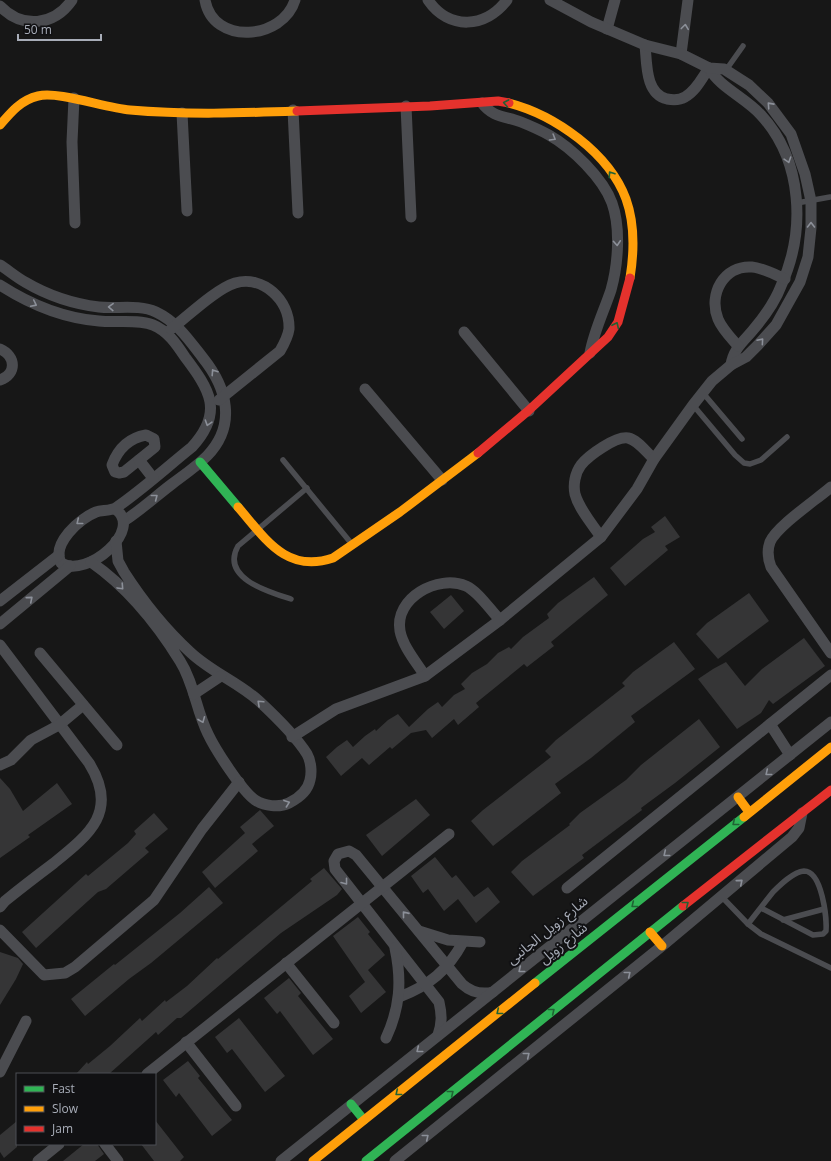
<svg xmlns="http://www.w3.org/2000/svg" width="831" height="1161" font-family="'Open Sans','Noto Sans Arabic',sans-serif">
<rect width="100%" height="100%" fill="#171717"/>
<g fill="#353536">
<polygon points="665,516 680,537 665,546 668,550 625,586 610,568 643,539 655,532 651,527"/>
<polygon points="594,577 608,595 551,642 554,646 527,667 524,664 476,703 479,707 458,725 454,719 432,738 426,730 411,733 392,749 390,747 369,765 362,758 341,776 326,757 337,747 347,740 353,747 365,736 375,729 376,731 388,720 398,714 409,727 428,709 438,702 442,707 454,695 465,689 461,684 472,673 487,664 498,653 509,647 511,649 523,637 549,618 547,614 558,603"/>
<polygon points="749,593 769,621 718,659 696,634 707,623"/>
<polygon points="451,595 464,611 444,629 430,612"/>
<polygon points="804,638 825,666 773,704 769,700 761,713 737,729 698,679 713,669 726,662 745,686 762,669"/>
<polygon points="674,642 695,669 631,716 635,722 591,758 555,784 561,793 493,846 471,821 483,810 551,757 545,751 556,740 625,686 622,683 633,672"/>
<polygon points="699,719 720,747 675,783 641,808 642,810 582,855 584,858 533,896 511,872 522,861 570,825 569,824 580,813 626,780 641,765"/>
<polygon points="0,778 10,789 23,811 57,783 72,804 28,835 30,837 0,858"/>
<polygon points="416,799 430,815 382,856 366,835"/>
<polygon points="260,810 274,826 252,844 258,851 215,888 202,872 245,833 240,827"/>
<polygon points="154,813 168,829 145,848 149,852 106,889 98,892 36,948 22,932 86,874 88,876 128,843 136,834 134,831"/>
<polygon points="435,857 452,878 456,875 474,897 488,887 500,902 476,923 458,899 444,911 428,889 423,893 411,876"/>
<polygon points="324,868 342,889 337,895 281,933 181,1018 177,1018 158,1035 156,1032 109,1074 76,1074 87,1062 88,1064 110,1046 140,1018 142,1021 165,1000 166,1002 187,986 217,958 218,959 312,881 310,879"/>
<polygon points="209,887 223,903 151,963 129,979 85,1016 71,999 114,964 115,965 180,913"/>
<polygon points="358,917 370,932 368,934 385,955 368,970 386,992 361,1013 349,996 365,982 333,936"/>
<polygon points="0,952 18,958 23,964 16,979 0,1005"/>
<polygon points="289,978 301,993 298,996 333,1039 313,1055 280,1011 277,1014 264,998"/>
<polygon points="239,1018 285,1076 265,1092 232,1049 227,1053 215,1037"/>
<polygon points="188,1061 200,1076 198,1078 232,1120 212,1136 179,1093 176,1097 163,1080"/>
<polygon points="155,1120 184,1157 180,1161 154,1161 141,1144 155,1144"/>
<polygon points="17,1121 17,1147 4,1158 0,1152 0,1135"/>
<polygon points="84,1144 97,1144 104,1154 95,1161 63,1161"/>
</g>
<g fill="none" stroke-linecap="round" stroke-linejoin="round">
<g stroke="#4b4c50" stroke-width="5.5">
<polyline points="726,70 743,46"/>
<polyline points="797,203 830,197"/>
<polyline points="703,393 742,439"/>
<polyline points="693,405 735,455 744,463 750,464 761,460 787,437"/>
<polyline points="283,460 351,543"/>
<path d="M291 599C269 592 220 578 238 546L307 488"/>
<polyline points="722,897 748,924 761,934 831,968"/>
<polyline points="783,920 824,909"/>
<path d="M748 924 773 892C780 885 793 872 804 871 822 871 827 918 826 931L823 934 813 935 761 908"/>
</g>
<g stroke="#4b4c50" stroke-width="11">
<path d="M205 0C213 46 283 40 295 0"/>
<path d="M428 0C449 31 486 28 507 0"/>
<path d="M0 6C22 29 54 26 72 0"/>
<polyline points="607,29 615,0"/>
<path d="M645 45C647 63 645 94 667 99 673 100 680 100 685 97 696 91 702 78 709 68"/>
<polyline points="681,54 688,0"/>
<path d="M709 68C719 87 746 98 761 115 803 161 806 231 781 286 775 302 764 317 753 330 744 341 733 349 731 365"/>
<polyline points="74,98 72,142 75,223"/>
<path d="M482 103C493 118 506 116 521 122 531 126 540 130 549 135 572 148 603 178 612 203 621 228 618 265 611 290 604 311 594 331 590 353"/>
<polyline points="406,106 411,217"/>
<polyline points="293,110 298,213"/>
<polyline points="182,113 187,211"/>
<path d="M0 265C8 270 16 277 25 282 47 295 74 304 99 307 117 309 139 304 156 312 177 322 189 340 203 358 227 388 237 425 207 456 197 466 184 475 172 484 156 496 141 510 124 521"/>
<path d="M0 285C31 305 62 318 99 321 116 323 137 319 153 325 168 331 177 345 185 357 210 390 224 412 192 447 167 467 143 489 117 507 112 511 102 510 96 512 80 518 51 544 61 563 87 579 145 529 115 509"/>
<path d="M171 329C188 316 216 289 235 283 263 275 290 300 289 329 288 337 284 344 280 351L219 400"/>
<polyline points="464,332 529,411"/>
<path d="M738 346C731 338 722 329 718 319 708 294 724 265 752 267 763 268 774 274 785 279"/>
<path d="M0 349C16 356 17 374 0 380"/>
<polyline points="365,389 442,480"/>
<path d="M146 435 154 439 155 447 124 472 119 473 115 472 112 465C118 449 129 438 146 435Z"/>
<polyline points="139,460 153,478"/>
<path d="M831 487C816 500 777 526 770 542 767 550 768 559 771 567L831 653"/>
<path d="M601 537C592 524 579 509 575 494 573 485 575 473 581 465 589 455 616 436 628 438 638 440 646 452 654 459"/>
<path d="M91 562C127 587 157 624 180 661 194 683 196 710 208 734 215 749 242 791 255 800 264 806 279 808 289 803 299 798 308 790 310 780 312 772 311 761 307 754 297 738 273 714 259 701 238 682 211 672 190 652 165 629 142 600 124 572L118 561 116 541"/>
<polyline points="0,601 59,555"/>
<polyline points="0,624 70,566"/>
<path d="M0 645 89 763C119 811 90 834 54 863 38 875 21 888 5 901L0 907"/>
<polyline points="40,653 117,745"/>
<path d="M425 676C417 663 403 647 400 631 394 598 438 574 466 586 479 592 490 610 500 620"/>
<polyline points="194,694 221,676"/>
<polyline points="770,724 790,755"/>
<polyline points="292,737 336,709 425,676 500,620 601,537 637,489 654,459 693,405 712,381 731,365 746,357 758,345 776,325 800,282 808,257 811,228 811,201 805,174 791,134 768,103 749,85 724,69 709,68 681,54 645,45 591,22 550,0"/>
<polyline points="0,765 11,760 31,740 59,725 83,705"/>
<polyline points="567,888 831,675"/>
<polyline points="0,930 44,975 65,973 75,967 154,900 202,829 239,782"/>
<polyline points="419,931 448,940 480,942"/>
<polyline points="286,963 334,1023"/>
<path d="M399 997C429 986 448 970 463 942"/>
<path d="M438 1035C442 1023 442 1015 439 1002L335 869 334 861 338 854 349 851 356 855 462 984C471 992 481 995 493 992"/>
<path d="M386 1038C400 1008 402 981 395 948"/>
<polyline points="186,1042 236,1106"/>
<polyline points="0,1072 26,1021"/>
<polyline points="147,1074 449,834"/>
<polyline points="105,1144 118,1161"/>
<polyline points="38,1161 59,1144"/>
<polyline points="281,1161 831,722"/>
<polyline points="395,1161 662,946 792,837 799,828 802,813"/>
</g>
<g stroke="#30b455" stroke-width="9">
<polyline points="200,462 238,507"/>
<polyline points="535,983 744,817"/>
<polyline points="351,1104 364,1120"/>
<polyline points="366,1161 683,906"/>
</g>
<g stroke="#ff9f0a" stroke-width="9">
<path d="M509 103C555 115 609 153 626 199 635 224 634 253 630 278"/>
<path d="M0 125C11 112 21 100 38 96 59 91 105 108 130 110 186 115 242 113 297 111"/>
<path d="M238 507C265 538 286 574 333 558L400 512 478 453"/>
<polyline points="738,797 749,812"/>
<polyline points="744,817 831,747"/>
<polyline points="650,932 662,946"/>
<polyline points="313,1161 535,983"/>
</g>
<g stroke="#e5322d" stroke-width="9">
<polyline points="297,111 430,106 498,101 509,103"/>
<polyline points="478,453 528,411 608,337 618,322 630,278"/>
<polyline points="683,906 831,790"/>
</g>
</g>
<defs><path id="oneway-chevron" d="M-2-3.5L2.5 0L-2 3.5" fill="none" stroke-width="1.6" stroke-linecap="round" stroke-linejoin="round"/></defs>
<g stroke="#8c9099">
<use href="#oneway-chevron" transform="translate(685 27) rotate(-83)"/>
<use href="#oneway-chevron" transform="translate(770 105) rotate(-132)"/>
<use href="#oneway-chevron" transform="translate(553 138) rotate(31)"/>
<use href="#oneway-chevron" transform="translate(788 160) rotate(72)"/>
<use href="#oneway-chevron" transform="translate(811 225) rotate(-90)"/>
<use href="#oneway-chevron" transform="translate(617 243) rotate(86)"/>
<use href="#oneway-chevron" transform="translate(34 304) rotate(26)"/>
<use href="#oneway-chevron" transform="translate(111 307) rotate(-178)"/>
<use href="#oneway-chevron" transform="translate(761 341) rotate(-49)"/>
<use href="#oneway-chevron" transform="translate(214 372) rotate(-123)"/>
<use href="#oneway-chevron" transform="translate(208 423) rotate(108)"/>
<use href="#oneway-chevron" transform="translate(155 497) rotate(-38)"/>
<use href="#oneway-chevron" transform="translate(79 522) rotate(141)"/>
<use href="#oneway-chevron" transform="translate(121 587) rotate(47)"/>
<use href="#oneway-chevron" transform="translate(30 599) rotate(-40)"/>
<use href="#oneway-chevron" transform="translate(260 703) rotate(-137)"/>
<use href="#oneway-chevron" transform="translate(202 720) rotate(68)"/>
<use href="#oneway-chevron" transform="translate(768 773) rotate(141)"/>
<use href="#oneway-chevron" transform="translate(287 803) rotate(-20)"/>
<use href="#oneway-chevron" transform="translate(666 854) rotate(141)"/>
<use href="#oneway-chevron" transform="translate(345 882) rotate(52)"/>
<use href="#oneway-chevron" transform="translate(740 882) rotate(-40)"/>
<use href="#oneway-chevron" transform="translate(405 914) rotate(-129)"/>
<use href="#oneway-chevron" transform="translate(521 970) rotate(141)"/>
<use href="#oneway-chevron" transform="translate(628 974) rotate(-39)"/>
<use href="#oneway-chevron" transform="translate(419 1050) rotate(141)"/>
<use href="#oneway-chevron" transform="translate(527 1055) rotate(-39)"/>
<use href="#oneway-chevron" transform="translate(426 1137) rotate(-39)"/>
</g>
<g stroke="#206234">
<use href="#oneway-chevron" transform="translate(506 103) rotate(-169)"/>
<use href="#oneway-chevron" transform="translate(611 174) rotate(-124)"/>
<use href="#oneway-chevron" transform="translate(616 325) rotate(-65)"/>
<use href="#oneway-chevron" transform="translate(735 823) rotate(141)"/>
<use href="#oneway-chevron" transform="translate(686 904) rotate(-38)"/>
<use href="#oneway-chevron" transform="translate(634 905) rotate(141)"/>
<use href="#oneway-chevron" transform="translate(552 1011) rotate(-39)"/>
<use href="#oneway-chevron" transform="translate(499 1012) rotate(141)"/>
<use href="#oneway-chevron" transform="translate(398 1093) rotate(141)"/>
<use href="#oneway-chevron" transform="translate(451 1093) rotate(-39)"/>
</g>
<g text-anchor="middle" stroke-width="4" stroke-linejoin="round" paint-order="stroke">
<g font-size="14" fill="#a8adb8" stroke="#111113">
<text transform="translate(547 930) rotate(-39)" y="5">شارع زويل الجانبى</text>
<text transform="translate(563 943) rotate(-39)" y="5">شارع زويل</text>
</g>
</g>
<rect x="16" y="1073" width="140" height="72" fill="#111113" stroke="#4d4f55"/>
<rect x="24" y="1086" width="20" height="6" fill="#30b455" stroke="#4d4f55"/>
<text x="52" y="1093" font-size="12" fill="#a8adb8">Fast</text>
<rect x="24" y="1106" width="20" height="6" fill="#ff9f0a" stroke="#4d4f55"/>
<text x="52" y="1113" font-size="12" fill="#a8adb8">Slow</text>
<rect x="24" y="1126" width="20" height="6" fill="#e5322d" stroke="#4d4f55"/>
<text x="52" y="1133" font-size="12" fill="#a8adb8">Jam</text>
<path d="M18 34v6h83v-6" fill="none" stroke="#a8adb8" stroke-width="2"/>
<text x="24" y="34" font-size="12" fill="#a8adb8" stroke="#111113" stroke-width="3" paint-order="stroke">50 m</text>
</svg>
